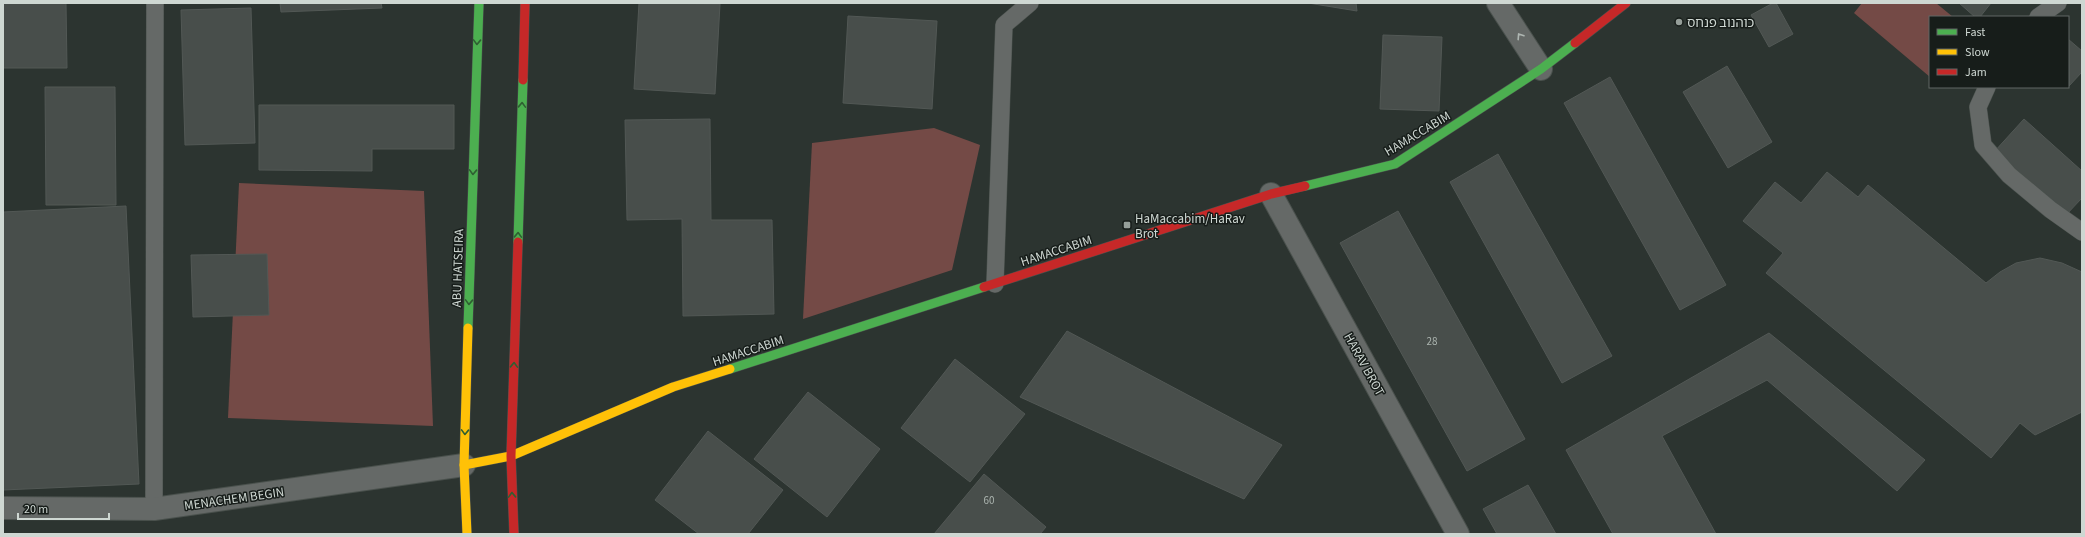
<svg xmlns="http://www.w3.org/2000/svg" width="2085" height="537" font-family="'Source Sans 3','Noto Sans Hebrew',sans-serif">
<rect width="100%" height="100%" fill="#2c3430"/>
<g fill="#744a46">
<polygon points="1862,3 1936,3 1953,17 1930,17 1930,77 1854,13"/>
<polygon points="934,128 980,145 952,270 803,319 812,143"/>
<polygon points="239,183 424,191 433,426 228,418"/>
</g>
<g fill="#484e4b" stroke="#525855">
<polygon points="3,3 66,3 67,68 3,68"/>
<polygon points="280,3 381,3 382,8 281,12"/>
<polygon points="639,3 720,4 715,94 634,89"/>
<polygon points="1308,3 1356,3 1357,11"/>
<polygon points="1773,3 1776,3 1793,34 1769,47 1751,15"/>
<polygon points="1959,3 1991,3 1980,17 1975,17"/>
<polygon points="251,8 255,143 185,145 181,10"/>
<polygon points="848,16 937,21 932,109 843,103"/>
<polygon points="1383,35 1442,37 1439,111 1380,109"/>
<polygon points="2068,39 2082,51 2082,72 2069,86"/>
<polygon points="1727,66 1772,142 1728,168 1683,92"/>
<polygon points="1610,77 1726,285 1680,310 1564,103"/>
<polygon points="45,87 115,87 116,205 46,205"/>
<polygon points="259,105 454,105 454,149 372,149 372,171 259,170"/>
<polygon points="710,119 711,220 772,220 774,314 683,316 682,219 627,220 625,120"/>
<polygon points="2024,119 2082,171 2082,198 2065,216 1994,152"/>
<polygon points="1498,154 1612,356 1562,383 1450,182"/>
<polygon points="1827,172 1858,197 1868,185 1986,283 2000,272 2016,263 2040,258 2062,263 2082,272 2082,412 2035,435 2020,423 1991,458 1766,273 1783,253 1743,221 1775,182 1801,203"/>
<polygon points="126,206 139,484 3,490 3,212"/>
<polygon points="1398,211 1525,439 1467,471 1340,243"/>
<polygon points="267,254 269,315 193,317 191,255"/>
<polygon points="1067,331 1282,445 1244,499 1020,397"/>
<polygon points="1769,333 1925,460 1897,491 1767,380 1662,436 1716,534 1613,534 1566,450"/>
<polygon points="955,359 1025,414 970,482 901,428"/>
<polygon points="808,392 880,449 827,517 754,459"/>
<polygon points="708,431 783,490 748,534 699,534 655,500"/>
<polygon points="984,474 1046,527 1040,534 934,534"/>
<polygon points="1528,485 1556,534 1497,534 1483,509"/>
</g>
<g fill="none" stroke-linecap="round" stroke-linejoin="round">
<g stroke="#4a514d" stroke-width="18">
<g id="lane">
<polyline points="2038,17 2058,3"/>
<polyline points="1987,87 1978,107 1983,145 2009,175 2051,210 2082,232"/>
<polyline points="995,284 1004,25 1030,3"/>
<polyline points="154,509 155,3"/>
</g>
</g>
<g stroke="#4a514d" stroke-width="24">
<g id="street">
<polyline points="1498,3 1541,69"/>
<polyline points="1271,194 1458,534"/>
<polyline points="3,508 154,509 464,465"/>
</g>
</g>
<g stroke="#4a514d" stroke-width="10">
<g id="fast">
<polyline points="1305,186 1395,164 1541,69 1575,43"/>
<polyline points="518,242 523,80"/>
<polyline points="468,328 479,3"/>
<polyline points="730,369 984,287"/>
</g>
</g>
<g stroke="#4a514d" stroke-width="10">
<g id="slow">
<polyline points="464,465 511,456 673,387 730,369"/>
<polyline points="467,534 464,465 468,328"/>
</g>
</g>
<g stroke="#4a514d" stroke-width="10">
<g id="jam">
<polyline points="1575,43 1626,3"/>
<polyline points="523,80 525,3"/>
<polyline points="984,287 1271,194 1305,186"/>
<polyline points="514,534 511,456 518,242"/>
</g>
</g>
<use href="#lane" stroke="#656967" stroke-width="17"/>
<use href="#street" stroke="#656967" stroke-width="22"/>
<use href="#fast" stroke="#4caf50" stroke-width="9"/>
<use href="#slow" stroke="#ffc107" stroke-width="9"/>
<use href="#jam" stroke="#c62828" stroke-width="9"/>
</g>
<defs><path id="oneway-chevron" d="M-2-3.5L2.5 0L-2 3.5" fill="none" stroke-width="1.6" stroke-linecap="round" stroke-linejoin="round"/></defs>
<use stroke="#aeb6b2" href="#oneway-chevron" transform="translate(1520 36) rotate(-123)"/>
<g stroke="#2f5f32">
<use href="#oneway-chevron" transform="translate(477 42) rotate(92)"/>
<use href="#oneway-chevron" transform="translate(522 105) rotate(-88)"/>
<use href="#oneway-chevron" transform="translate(473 172) rotate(92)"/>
<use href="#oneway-chevron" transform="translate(518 235) rotate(-88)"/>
<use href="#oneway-chevron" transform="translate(469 302) rotate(92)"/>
<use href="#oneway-chevron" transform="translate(514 365) rotate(-88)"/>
<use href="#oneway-chevron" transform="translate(465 432) rotate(92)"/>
<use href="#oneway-chevron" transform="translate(512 495) rotate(-92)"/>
</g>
<g fill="#959e99" stroke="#171d1a" stroke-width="1.5">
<circle cx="1679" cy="22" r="4"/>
<rect x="1123" y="221" width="8" height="8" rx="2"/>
</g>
<g text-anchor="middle" stroke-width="3" stroke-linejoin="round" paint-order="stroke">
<g font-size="11" fill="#acb5b0">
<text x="1432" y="345">28</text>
<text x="989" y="504">60</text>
</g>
<g font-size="13" fill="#ced7d2" stroke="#171d1a" text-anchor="start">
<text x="1687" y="27">כוהנוב פנחס</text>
<text x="1135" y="223">HaMaccabim/HaRav<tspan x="1135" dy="15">Brot</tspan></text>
</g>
<g font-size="13" fill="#ced7d2" stroke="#171d1a">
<text transform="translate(1417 133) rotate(-31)" y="5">HAMACCABIM</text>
<text transform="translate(1056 250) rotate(-18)" y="5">HAMACCABIM</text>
<text transform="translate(457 268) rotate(-88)" y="5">ABU HATSEIRA</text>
<text transform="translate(748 350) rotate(-18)" y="5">HAMACCABIM</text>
<text transform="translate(1365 364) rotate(61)" y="5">HARAV BROT</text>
<text transform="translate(234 498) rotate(-8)" y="5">MENACHEM BEGIN</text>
</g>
</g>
<rect width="2085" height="537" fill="none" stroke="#ced7d2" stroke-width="8"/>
<rect x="1929" y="16" width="140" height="72" fill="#171d1a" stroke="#606764"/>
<rect x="1937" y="29" width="20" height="6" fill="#4caf50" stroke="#606764"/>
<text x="1965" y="36" font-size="12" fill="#ced7d2">Fast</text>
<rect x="1937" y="49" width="20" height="6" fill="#ffc107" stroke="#606764"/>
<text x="1965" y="56" font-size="12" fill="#ced7d2">Slow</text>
<rect x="1937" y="69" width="20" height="6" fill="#c62828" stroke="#606764"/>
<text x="1965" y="76" font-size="12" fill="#ced7d2">Jam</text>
<path d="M18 513v6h91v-6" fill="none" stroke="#ced7d2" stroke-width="2"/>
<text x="24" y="513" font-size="12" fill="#ced7d2" stroke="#171d1a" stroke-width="3" paint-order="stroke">20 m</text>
</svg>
